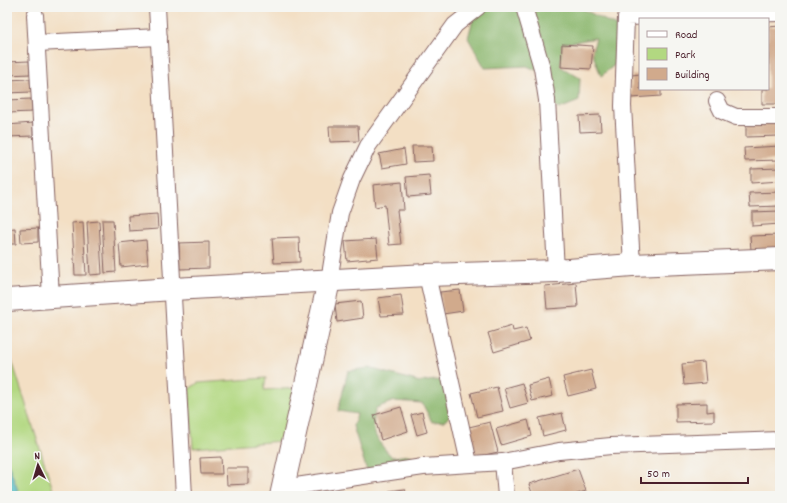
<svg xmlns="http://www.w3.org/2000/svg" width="787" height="503" font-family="Dekko,sans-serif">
<rect width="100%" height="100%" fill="#f6f6f2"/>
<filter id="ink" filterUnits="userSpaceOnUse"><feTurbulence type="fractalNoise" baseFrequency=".025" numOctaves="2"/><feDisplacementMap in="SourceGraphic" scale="8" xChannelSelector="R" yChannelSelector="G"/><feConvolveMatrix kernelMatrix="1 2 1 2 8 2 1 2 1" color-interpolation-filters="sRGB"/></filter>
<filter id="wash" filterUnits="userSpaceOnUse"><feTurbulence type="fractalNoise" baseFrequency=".012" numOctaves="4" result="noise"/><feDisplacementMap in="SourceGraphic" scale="16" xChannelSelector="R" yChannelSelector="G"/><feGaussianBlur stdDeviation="0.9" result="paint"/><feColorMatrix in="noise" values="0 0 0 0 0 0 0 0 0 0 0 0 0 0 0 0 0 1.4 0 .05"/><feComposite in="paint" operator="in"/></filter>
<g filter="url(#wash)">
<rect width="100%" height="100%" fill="#f3dfc4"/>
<g fill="#b2d881" stroke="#7e7c56">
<polygon points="7,345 55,496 7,496"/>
<polygon points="266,378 264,390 298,388 282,441 193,448 189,389 198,383"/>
</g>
<g fill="#8db86f" stroke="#6c6c4d">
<polygon points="480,7 579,7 618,27 617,63 601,76 592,52 596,38 562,44 561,67 580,78 579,101 559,109 553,104 549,76 527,66 485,68 468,38 476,8"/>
<path d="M369 368 420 382 436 380 445 382 456 408 445 421 432 422 422 403 394 401 376 408C369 432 377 441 392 457L410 455 415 463 367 471 353 426 357 414 338 411 348 371Z"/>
</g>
<polygon fill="#46b6be" stroke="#486a74" points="7,460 20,496 7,496"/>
<g id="blocks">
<g fill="#d1aa8c">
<polygon points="780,26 780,104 762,104 762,89 768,89 768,27"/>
<polygon points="562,44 593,46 591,69 561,67"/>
<polygon points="29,61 30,74 7,75 7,62"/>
<polygon points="640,74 640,89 661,89 661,96 631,98 632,75"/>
<polygon points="30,79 31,92 7,93 7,80"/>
<polygon points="31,99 32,112 7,113 7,100"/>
<polygon points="600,115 601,131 580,132 579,116"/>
<polygon points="780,122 780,136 746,137 746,123"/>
<polygon points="33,123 33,136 7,137 7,125"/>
<polygon points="329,126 358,126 359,141 330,142"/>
<polygon points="412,146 432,146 433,161 413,162"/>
<polygon points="780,146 780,160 745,161 744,148"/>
<polygon points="404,149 406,164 382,168 379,154"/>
<polygon points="780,168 780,181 751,183 751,169"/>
<polygon points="429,175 431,195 408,197 406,177"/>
<polygon points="402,182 404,210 397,210 401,244 389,245 385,205 375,207 373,185"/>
<polygon points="780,192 780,206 750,207 749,193"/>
<polygon points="780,211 780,224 752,226 752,212"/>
<polygon points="157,214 158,229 129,231 128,216"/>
<polygon points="102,220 113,220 116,272 105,273"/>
<polygon points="99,221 102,274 90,275 87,222"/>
<polygon points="83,222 86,275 75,275 72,223"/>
<polygon points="15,228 16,244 7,244 7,229"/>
<polygon points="38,228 38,242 21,243 20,229"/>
<polygon points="780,235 780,249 751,250 750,236"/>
<polygon points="299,237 300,262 274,263 272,238"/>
<polygon points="376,239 378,258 347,261 345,241"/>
<polygon points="146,240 148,264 121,267 119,243"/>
<polygon points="209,242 209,268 180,269 179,243"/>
<polygon points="576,283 578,307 547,309 545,286"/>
<polygon points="460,290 463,311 443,314 440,292"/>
<polygon points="401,295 404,315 381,316 378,298"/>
<polygon points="361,301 363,318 337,322 335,304"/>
<polygon points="512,326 513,331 526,328 530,341 494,352 488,333"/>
<polygon points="704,362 706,383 684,385 682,364"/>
<polygon points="591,370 596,389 568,396 563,377"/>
<polygon points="549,379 553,396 532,401 528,385"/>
<polygon points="522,383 528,403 510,408 504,388"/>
<polygon points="497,387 503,411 477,417 471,393"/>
<polygon points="707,403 707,412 714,411 714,421 676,422 676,404"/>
<polygon points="401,407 408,431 381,440 374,415"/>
<polygon points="422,412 427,432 417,435 411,415"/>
<polygon points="562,413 566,430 543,436 539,418"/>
<polygon points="528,420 532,436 501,445 496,429"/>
<polygon points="490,422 498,452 476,457 469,427"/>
<polygon points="221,457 222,474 201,474 200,458"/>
<polygon points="226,468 248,468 248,484 227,485"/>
<polygon points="578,469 586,491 571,496 533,496 529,484"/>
<polygon points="405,489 406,496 390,496 389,491"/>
</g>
</g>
</g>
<g filter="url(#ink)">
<use href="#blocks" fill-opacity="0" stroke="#856261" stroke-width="1"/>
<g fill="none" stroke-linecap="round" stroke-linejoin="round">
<g stroke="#856261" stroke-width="18">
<g id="street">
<polyline points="157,7 184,496"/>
<polyline points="524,7 542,68 547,100 556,271"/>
<polyline points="35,15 51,297"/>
<polyline points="37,43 159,37"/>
<polyline points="717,101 722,111 736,117 780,117"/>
<polyline points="632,265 623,106 626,17 780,13"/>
<polyline points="427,275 469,463"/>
<polyline points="329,281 340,213 352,179 368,146 455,25 478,7"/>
<polyline points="503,462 506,496"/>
<polyline points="283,488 423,467 503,462 559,451 611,446 780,440"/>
</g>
</g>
<g stroke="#856261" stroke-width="24">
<g id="secondary">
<polyline points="7,300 173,289 427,275 556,271 632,265 780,259"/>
<polyline points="281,496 329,281"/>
</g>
</g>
<use href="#street" stroke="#fff" stroke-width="16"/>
<use href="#secondary" stroke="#fff" stroke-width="22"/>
</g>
</g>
<rect width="787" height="503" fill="none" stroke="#f6f6f2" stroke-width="24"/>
<rect x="639" y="18" width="130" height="72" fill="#f6f6f2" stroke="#b1a0a2"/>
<rect x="647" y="31" width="20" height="6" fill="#ffffff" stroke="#b1a0a2"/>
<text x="675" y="38" font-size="12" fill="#4a1f2b">Road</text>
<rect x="647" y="48" width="20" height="12" fill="#b2d881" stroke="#b1a0a2"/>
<text x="675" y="58" font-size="12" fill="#4a1f2b">Park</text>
<rect x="647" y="68" width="20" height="12" fill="#d1aa8c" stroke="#b1a0a2"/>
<text x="675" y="78" font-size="12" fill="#4a1f2b">Building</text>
<g transform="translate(38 465) rotate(355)" stroke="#f6f6f2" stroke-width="3" paint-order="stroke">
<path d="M0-3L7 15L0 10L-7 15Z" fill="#4a1f2b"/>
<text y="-6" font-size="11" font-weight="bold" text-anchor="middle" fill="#4a1f2b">N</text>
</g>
<path d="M641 477v6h107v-6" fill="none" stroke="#4a1f2b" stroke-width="2"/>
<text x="647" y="477" font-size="12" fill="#4a1f2b" stroke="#f6f6f2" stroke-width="3" paint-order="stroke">50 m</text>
</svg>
